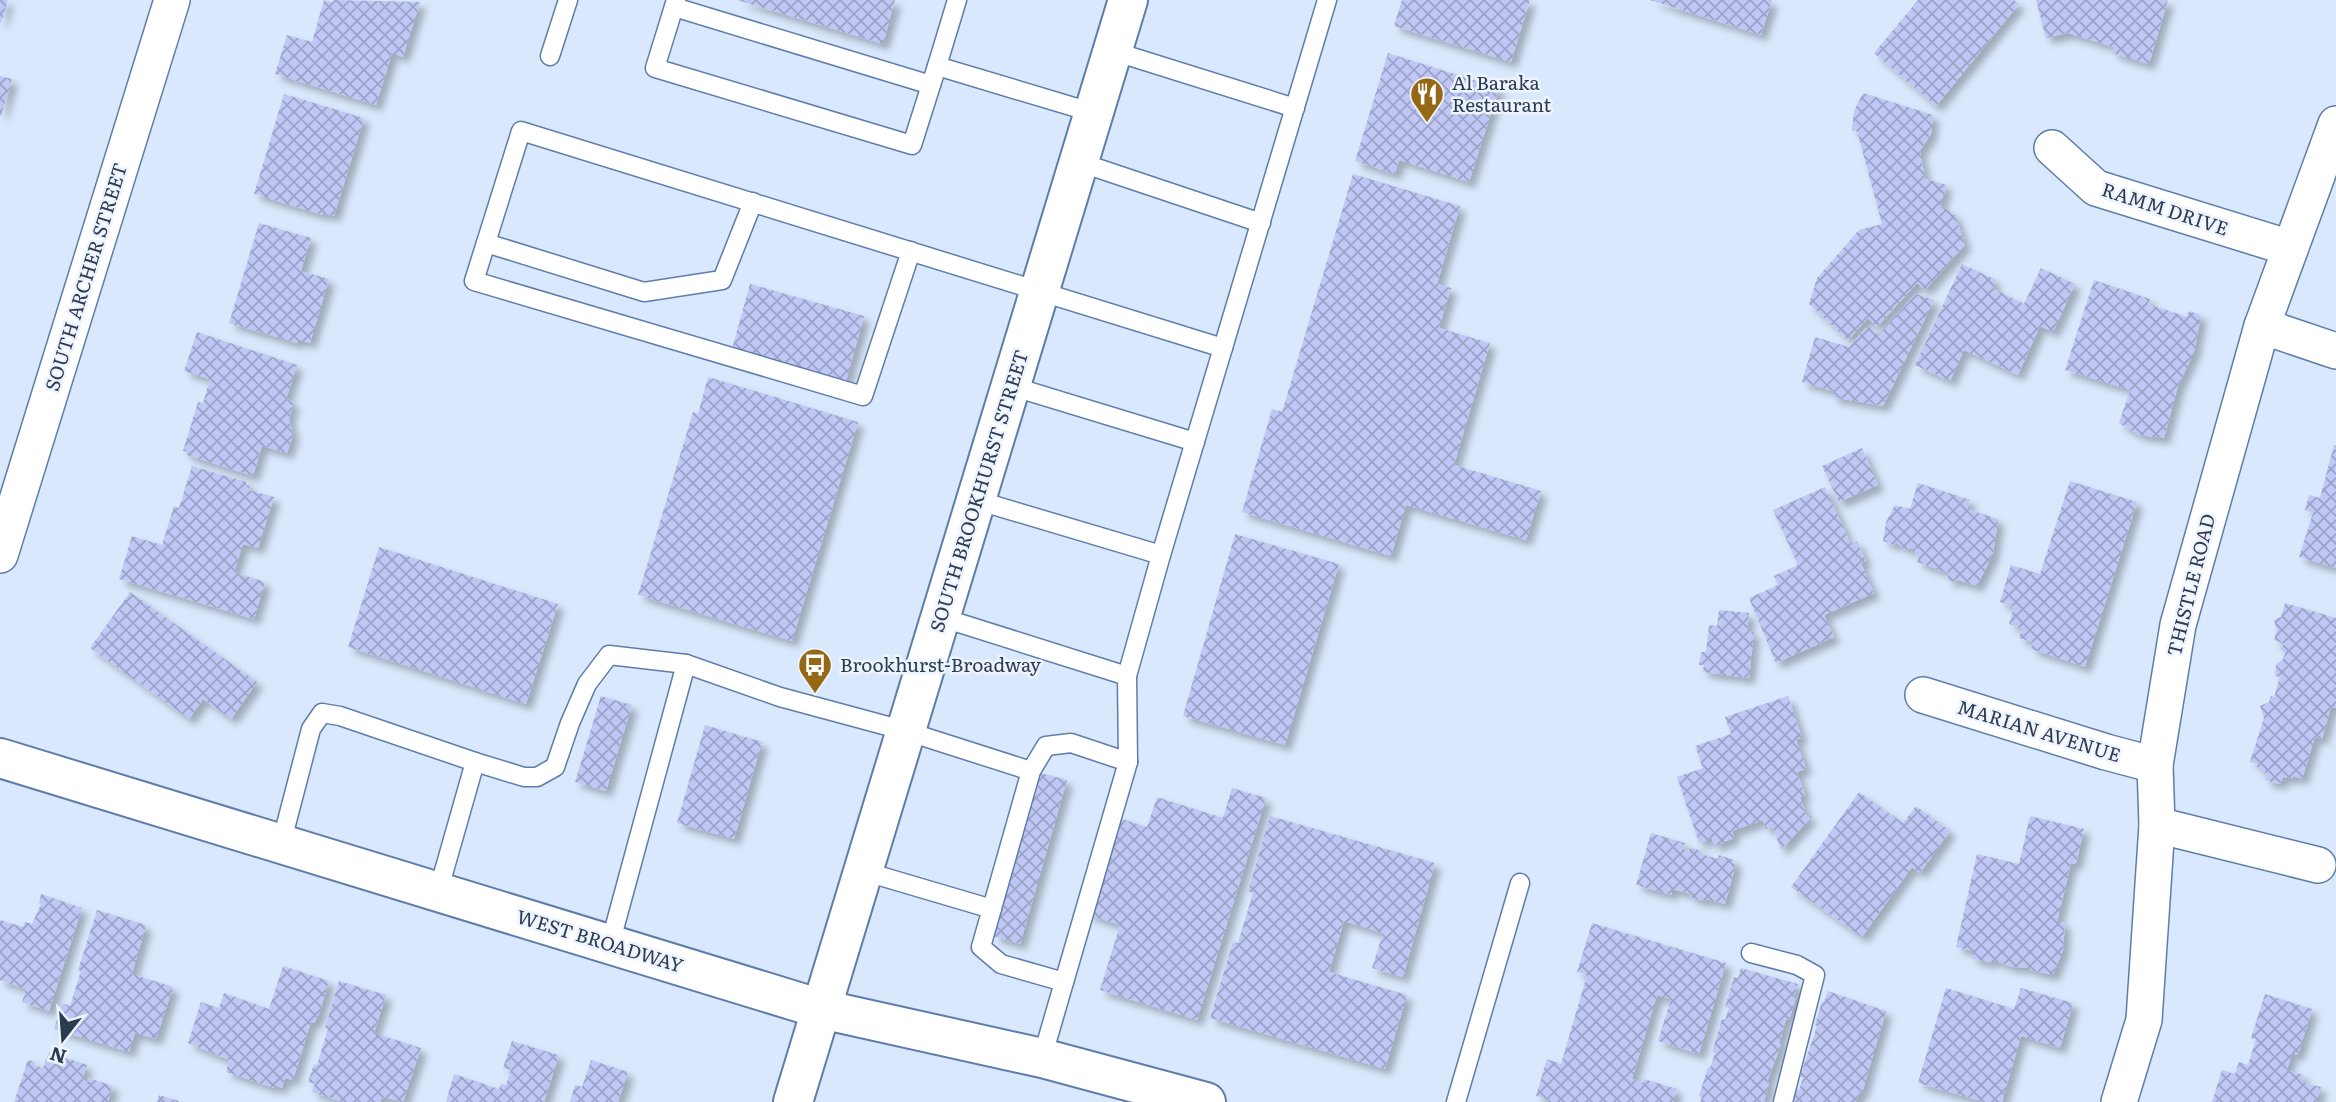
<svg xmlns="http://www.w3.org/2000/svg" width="2336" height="1102" font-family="Literata,serif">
<defs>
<pattern id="building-cross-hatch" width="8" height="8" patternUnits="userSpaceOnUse" patternTransform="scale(1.75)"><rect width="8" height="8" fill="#c0c7f5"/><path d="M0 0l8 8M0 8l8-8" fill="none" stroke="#9ca3c9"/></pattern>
<filter id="shadow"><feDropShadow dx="6" dy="6" stdDeviation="3.5" flood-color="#0004"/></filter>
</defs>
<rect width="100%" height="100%" fill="#d9e8fc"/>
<g fill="url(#building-cross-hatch)" filter="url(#shadow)">
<polygon points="0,0 8,0 1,23 0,23"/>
<polygon points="324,0 333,2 334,0 420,2 403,57 392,53 376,105 275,74 287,35 312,42"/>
<polygon points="737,0 895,0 883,44"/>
<polygon points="1402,0 1530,0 1511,62 1394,26"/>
<polygon points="1650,0 1772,0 1761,35"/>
<polygon points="1918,0 2014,0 2019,4 1936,106 1874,53"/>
<polygon points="2036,0 2168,0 2149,64 2112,53 2114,47 2068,33 2046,38"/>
<polygon points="1388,53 1499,88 1469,182 1399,160 1395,174 1355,161"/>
<polygon points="0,76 12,79 1,116 0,116"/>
<polygon points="1863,93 1933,115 1931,134 1920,151 1925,179 1947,185 1940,205 1955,215 1965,245 1925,290 1917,283 1877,327 1868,318 1848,340 1809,304 1817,278 1859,230 1882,224 1857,131 1852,130 1854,111"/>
<polygon points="284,94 364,118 334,216 323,213 323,215 254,194"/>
<polygon points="1353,174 1460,206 1437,284 1451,288 1439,328 1490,343 1454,465 1541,491 1526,540 1406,505 1391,556 1242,512 1272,409 1282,412"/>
<polygon points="259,223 311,238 301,271 329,279 310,343 298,339 297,343 229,323"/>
<polygon points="1962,264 1996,280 1992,288 2024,304 2041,268 2075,284 2053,332 2040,326 2018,375 1964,350 1950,381 1915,365"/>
<polygon points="2094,280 2150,299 2148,304 2187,317 2189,311 2201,315 2194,352 2178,386 2164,438 2140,435 2119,423 2130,390 2065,370"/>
<polygon points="750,284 864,316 846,381 732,349"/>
<polygon points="1916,294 1934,300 1883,406 1832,397 1833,391 1802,382 1815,337 1849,347 1868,326 1878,335"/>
<polygon points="197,332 297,365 286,399 294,402 289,418 293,435 287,453 262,446 253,476 187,455 188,452 183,451 198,402 203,403 210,379 184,371"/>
<polygon points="708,377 858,422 792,641 638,595 693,412 698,414"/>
<polygon points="2334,445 2336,446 2336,568 2299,557 2313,513 2305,510 2309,495 2320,498"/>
<polygon points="1862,448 1878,485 1839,502 1822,466"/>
<polygon points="192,466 246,482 246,485 250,486 249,490 274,497 258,548 243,544 234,572 265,582 254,619 119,579 132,536 162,545 174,506 179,508"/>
<polygon points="2070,481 2137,502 2085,667 2031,649 2033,642 2019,638 2022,628 2009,624 2014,607 2000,602 2011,565 2040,574"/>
<polygon points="1918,483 1970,500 1967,509 1998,519 1993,554 1977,586 1955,579 1954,582 1947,580 1949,573 1917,562 1920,555 1915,553 1916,548 1905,549 1896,542 1894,545 1883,541 1886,522 1895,505 1910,509"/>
<polygon points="1825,487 1850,543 1857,541 1866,561 1861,563 1874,593 1824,615 1834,637 1776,663 1749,598 1778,585 1774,576 1798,565 1773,510"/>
<polygon points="1235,534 1339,564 1285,745 1183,716"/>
<polygon points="379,547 558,604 526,704 348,647"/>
<polygon points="130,592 257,682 231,719 203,699 189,719 90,648"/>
<polygon points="2285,603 2336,618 2336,708 2331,707 2322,739 2315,737 2302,779 2293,776 2292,779 2283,777 2280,784 2265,780 2267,774 2257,767 2258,764 2250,762 2264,718 2260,706 2269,702 2271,696 2274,697 2280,677 2275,676 2276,665 2283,659 2285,654 2280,648 2285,644 2274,640 2277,630 2274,620 2281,617"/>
<polygon points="1719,610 1749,613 1747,631 1754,632 1749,678 1703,672 1704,665 1699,665 1701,652 1706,652 1709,625 1717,626"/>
<polygon points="601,696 632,705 606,791 575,782"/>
<polygon points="1788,696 1802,738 1796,739 1806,769 1797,772 1805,795 1800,797 1807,817 1814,814 1781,850 1773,827 1766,829 1763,820 1732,831 1734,838 1714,846 1712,838 1699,843 1677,777 1703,768 1695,746 1731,734 1725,717"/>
<polygon points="705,725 762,742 734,839 677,823"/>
<polygon points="1041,773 1067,780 1020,944 993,936"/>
<polygon points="1232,788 1266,798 1197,1020 1100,990 1120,925 1087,914 1116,817 1147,827 1157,797 1223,818"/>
<polygon points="1859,792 1903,823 1916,806 1950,831 1920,873 1912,867 1862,937 1791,887"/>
<polygon points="1270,816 1435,863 1403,977 1372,968 1383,933 1344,921 1329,972 1407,995 1385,1069 1210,1018 1233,942 1238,943 1253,893 1248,891"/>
<polygon points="2030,816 2084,829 2076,864 2071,863 2057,922 2065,923 2063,950 2053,975 2030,970 2031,968 2012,967 1992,959 1991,963 1971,958 1973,951 1956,947 1977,854 2019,864"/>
<polygon points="1651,833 1685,843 1683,849 1689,851 1690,847 1702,851 1701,854 1718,859 1719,855 1734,860 1733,863 1736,864 1725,904 1706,899 1705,901 1690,897 1691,894 1672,889 1671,895 1636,885"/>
<polygon points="41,894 82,908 49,1011 22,1002 26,989 0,980 0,920 23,927 25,922 32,924 41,904 39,903"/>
<polygon points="97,910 146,925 132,974 173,987 156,1039 135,1033 129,1052 54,1029 62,1003 70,1006 81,971 78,970"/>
<polygon points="1592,923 1726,963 1699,1054 1658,1041 1671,999 1657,995 1632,1079 1643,1083 1644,1079 1677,1089 1673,1102 1549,1102 1549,1100 1536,1096 1547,1059 1561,1064 1587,975 1577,972"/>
<polygon points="283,966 329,981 319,1014 314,1023 311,1022 293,1080 285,1078 282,1088 275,1085 274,1088 226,1072 229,1060 188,1043 201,1002 219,1008 224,993 269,1009"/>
<polygon points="1741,968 1798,984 1794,996 1796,997 1789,1020 1786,1019 1779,1044 1781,1045 1767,1082 1769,1083 1764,1102 1700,1102 1702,1097 1699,1096 1708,1067 1710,1068 1715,1053 1712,1052 1722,1019 1725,1020 1729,1008 1725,1007 1734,977 1738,978"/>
<polygon points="339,981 386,995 374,1033 421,1048 403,1102 383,1097 380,1102 342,1102 312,1092 315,1084 308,1082 314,1064 317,1065 328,1029 325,1028"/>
<polygon points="1946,988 2014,1009 2021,988 2073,1003 2060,1048 2021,1036 2002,1102 1984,1102 1918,1083"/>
<polygon points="1828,991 1886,1011 1862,1093 1860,1092 1856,1102 1792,1102 1796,1089 1799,1090 1803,1078 1800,1077 1817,1026 1815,1025 1822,1001 1824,1002"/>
<polygon points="2265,994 2312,1009 2298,1055 2292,1053 2287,1070 2304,1075 2302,1082 2321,1087 2316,1102 2212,1102 2222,1070 2235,1074 2239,1062 2248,1065 2256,1039 2251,1038"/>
<polygon points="512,1041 559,1055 544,1102 446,1102 454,1074 499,1089 501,1084 506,1085 511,1070 503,1068"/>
<polygon points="49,1052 87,1065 82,1080 88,1082 89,1078 113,1086 108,1102 14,1102 28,1060 36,1062 35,1065 43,1068"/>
<polygon points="591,1060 628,1072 618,1102 570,1102 575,1085 582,1087"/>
<polygon points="159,1095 179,1101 179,1102 157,1102"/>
</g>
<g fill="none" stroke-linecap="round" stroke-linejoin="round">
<g stroke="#5d7dab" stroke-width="21">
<g id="lane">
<polyline points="676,0 655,68 912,145 937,66 1094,113"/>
<polyline points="674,7 931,85"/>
<polyline points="1113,51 1295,108"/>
<polyline points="550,56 568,0"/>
<polyline points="937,66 957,0"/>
<polyline points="1079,162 1261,223"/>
<polyline points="486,243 644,292 722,280 753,202"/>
<polyline points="911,251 863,396 474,281 521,131 1223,348"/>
<polyline points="1011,386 1195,442"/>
<polyline points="976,500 1161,555"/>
<polyline points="940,617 1127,676"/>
<polyline points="281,844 311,729 322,713 340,716 475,762"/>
<polyline points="863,871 992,909"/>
<polyline points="438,892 475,762 524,777 537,777 555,767 570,723 587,684 609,655 686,664 780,697 906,731 1031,771"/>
<polyline points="610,944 686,664"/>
<polyline points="1751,953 1797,965 1815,975 1783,1102"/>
<polyline points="1064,982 1001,964 981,947 1031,771 1046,746 1071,743 1128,762"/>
<polyline points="1042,1058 1128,762 1127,676 1161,555 1327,0"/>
<polyline points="1456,1102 1520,883"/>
</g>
</g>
<g stroke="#5d7dab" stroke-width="38">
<g id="street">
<polyline points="2052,148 2096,188 2290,248"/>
<polyline points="2262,326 2336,351"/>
<polyline points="0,555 172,0"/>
<polyline points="1923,695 2106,752 2155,765"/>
<polyline points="2157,825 2318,865"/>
<polyline points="2119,1102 2144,1020 2157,825 2155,765 2178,625 2262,326 2336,124"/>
</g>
</g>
<g stroke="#5d7dab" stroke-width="42">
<polyline id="secondary" points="0,758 821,1009 1042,1058 1206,1102"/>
</g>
<g stroke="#5d7dab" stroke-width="42">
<polyline id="primary" points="793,1102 1128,0"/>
</g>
<use href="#lane" stroke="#fff" stroke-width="18"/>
<use href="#street" stroke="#fff" stroke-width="35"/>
<use href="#secondary" stroke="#fff" stroke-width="38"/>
<use href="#primary" stroke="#fff" stroke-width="38"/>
</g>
<defs>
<g id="restaurant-pin" transform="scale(1.75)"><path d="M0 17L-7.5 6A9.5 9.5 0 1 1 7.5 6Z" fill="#946814" stroke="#edf4ff"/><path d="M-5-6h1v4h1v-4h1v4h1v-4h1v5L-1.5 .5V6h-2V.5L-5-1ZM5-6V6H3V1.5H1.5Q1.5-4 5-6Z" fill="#fff"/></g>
<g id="bus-pin" transform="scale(1.75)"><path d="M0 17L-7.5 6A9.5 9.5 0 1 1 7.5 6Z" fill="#946814" stroke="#edf4ff"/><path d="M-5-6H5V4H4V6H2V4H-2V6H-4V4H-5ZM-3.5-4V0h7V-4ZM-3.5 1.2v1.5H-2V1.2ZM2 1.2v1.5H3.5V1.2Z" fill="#fff"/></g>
</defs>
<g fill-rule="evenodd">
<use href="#restaurant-pin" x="1427" y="94"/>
<use href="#bus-pin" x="815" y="665"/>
</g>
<g text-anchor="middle" stroke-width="5" stroke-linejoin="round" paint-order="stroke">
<g font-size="19" fill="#2d3b4f" stroke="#edf4ff" text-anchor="start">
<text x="1452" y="90">Al Baraka<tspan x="1452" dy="22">Restaurant</tspan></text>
<text x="840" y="672">Brookhurst-Broadway</text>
</g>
<g font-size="19" fill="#2d3b4f" stroke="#edf4ff">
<text transform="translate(2165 209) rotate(18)" y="7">RAMM DRIVE</text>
<text transform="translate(86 277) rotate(-73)" y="7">SOUTH ARCHER STREET</text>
<text transform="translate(979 491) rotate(-73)" y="7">SOUTH BROOKHURST STREET</text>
<text transform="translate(2191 585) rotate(-76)" y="7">THISTLE ROAD</text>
<text transform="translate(2039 731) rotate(17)" y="7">MARIAN AVENUE</text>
<text transform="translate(600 941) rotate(17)" y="7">WEST BROADWAY</text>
</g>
</g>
<g transform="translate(63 1039) rotate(197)" stroke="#edf4ff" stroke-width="5" paint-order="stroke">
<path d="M0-5L12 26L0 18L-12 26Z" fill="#2d3b4f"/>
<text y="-10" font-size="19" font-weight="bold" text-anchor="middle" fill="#2d3b4f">N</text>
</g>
</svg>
